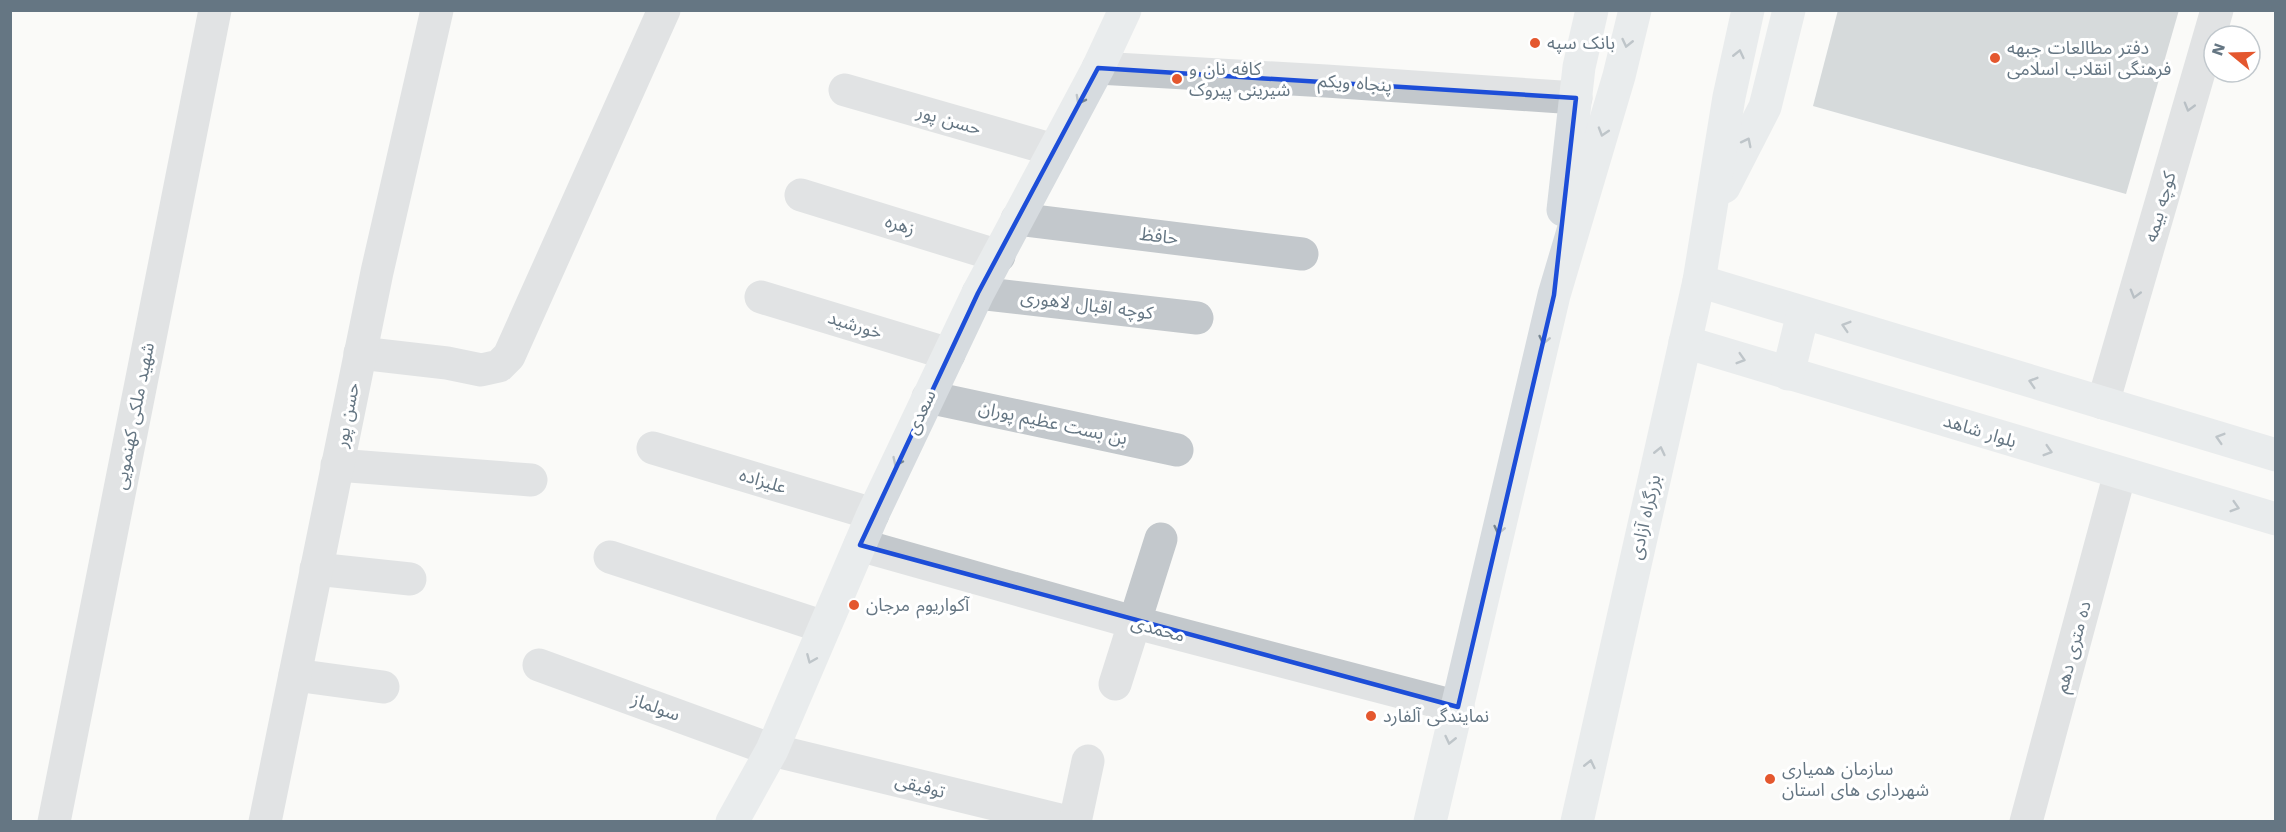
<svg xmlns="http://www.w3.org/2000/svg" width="2286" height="832" font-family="'Work Sans','Noto Sans Arabic',sans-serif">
<rect width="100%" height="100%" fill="#fafaf8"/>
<polygon fill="#aab3b9" points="1838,10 2179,10 2126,194 1813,106"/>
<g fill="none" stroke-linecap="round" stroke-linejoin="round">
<g stroke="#c3c8cc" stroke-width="33">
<polyline points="1098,68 1326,81 1576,98"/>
<polyline points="845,90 1054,150"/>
<polyline points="801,195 999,256"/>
<polyline points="1017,219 1302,254"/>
<polyline points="978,293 1197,318"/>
<polyline points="761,297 949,354"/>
<polyline points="360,353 447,363 481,370 499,366 509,356 664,10"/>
<polyline points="928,397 1177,450"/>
<polyline points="2103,403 2217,10"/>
<polyline points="653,448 873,514"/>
<polyline points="337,465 531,480"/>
<polyline points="860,545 1133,622 1458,707"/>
<polyline points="610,557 824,627"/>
<polyline points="316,569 410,579"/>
<polyline points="539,665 772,750 1068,822"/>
<polyline points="295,675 383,687"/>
<polyline points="1115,684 1161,539"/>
<polyline points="54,822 215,10"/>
<polyline points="265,822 377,272 437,10"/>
<polyline points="1075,822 1088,761"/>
<polyline points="2026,822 2120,473"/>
</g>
<g stroke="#d6dbdf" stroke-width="33">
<polyline points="1699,281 2276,455"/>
<polyline points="1685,342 2276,519"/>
<polyline points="1788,374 1803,313"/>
<polyline points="732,822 772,750 873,514 978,293 1098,68 1125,10"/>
</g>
<g stroke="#d6dbdf" stroke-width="33">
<polyline points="1724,187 1765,107 1789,10"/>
<polyline points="1563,210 1579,67 1592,10"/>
<polyline points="1430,822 1554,295 1619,76 1635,10"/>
<polyline points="1577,822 1699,281 1729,97 1748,10"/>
</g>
</g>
<defs><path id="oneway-chevron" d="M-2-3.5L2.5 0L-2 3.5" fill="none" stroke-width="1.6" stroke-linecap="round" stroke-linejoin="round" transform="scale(1.5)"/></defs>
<g stroke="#768591">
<use href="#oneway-chevron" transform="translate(1627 43) rotate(103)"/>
<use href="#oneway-chevron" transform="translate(1739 54) rotate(-77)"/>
<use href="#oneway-chevron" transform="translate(1080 100) rotate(118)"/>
<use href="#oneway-chevron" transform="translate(1603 132) rotate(107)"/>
<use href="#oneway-chevron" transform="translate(1747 142) rotate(-63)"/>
<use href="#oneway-chevron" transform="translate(1846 326) rotate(-163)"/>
<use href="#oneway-chevron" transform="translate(1544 340) rotate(103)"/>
<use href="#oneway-chevron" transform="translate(1741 359) rotate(17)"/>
<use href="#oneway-chevron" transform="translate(2033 382) rotate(-163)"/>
<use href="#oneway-chevron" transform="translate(2220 438) rotate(-163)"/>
<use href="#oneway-chevron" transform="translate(1660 451) rotate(-77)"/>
<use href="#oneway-chevron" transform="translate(2048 451) rotate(17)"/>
<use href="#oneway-chevron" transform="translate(897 462) rotate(115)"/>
<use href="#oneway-chevron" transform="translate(2235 507) rotate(17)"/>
<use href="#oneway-chevron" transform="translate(1499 530) rotate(103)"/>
<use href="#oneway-chevron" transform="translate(811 659) rotate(113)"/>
<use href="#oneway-chevron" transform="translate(1450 740) rotate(103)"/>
<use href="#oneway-chevron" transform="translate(1590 764) rotate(-77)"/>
</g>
<g stroke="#6a7a87">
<use href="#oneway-chevron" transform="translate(2189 107) rotate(106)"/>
<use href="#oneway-chevron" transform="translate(2135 294) rotate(106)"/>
</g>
<path d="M0 0H2286V832H0ZM1098 68 1576 98 1554 295 1458 707 860 545 978 293Z" fill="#fafaf8" fill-opacity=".55" fill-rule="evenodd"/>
<path fill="none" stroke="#1d4ed8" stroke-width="4.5" stroke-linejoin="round" d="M1098 68 1576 98 1554 295 1458 707 860 545 978 293Z"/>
<g fill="#e4572e" stroke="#fff" stroke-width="2">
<circle cx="1535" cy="43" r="6"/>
<circle cx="1995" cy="58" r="6"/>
<circle cx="1177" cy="79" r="6"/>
<circle cx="854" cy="605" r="6"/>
<circle cx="1371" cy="716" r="6"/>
<circle cx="1770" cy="779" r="6"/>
</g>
<g text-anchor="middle" stroke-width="6" stroke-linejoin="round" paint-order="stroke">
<g font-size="18" fill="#657683" stroke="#fff" text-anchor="start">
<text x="1547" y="49">بانک سپه</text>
<text x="2007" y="54">دفتر مطالعات جبهه<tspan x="2007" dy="21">فرهنگی انقلاب اسلامی</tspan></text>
<text x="1189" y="75">کافه نان و<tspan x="1189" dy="21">شیرینی پیروک</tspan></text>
<text x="866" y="611">آکواریوم مرجان</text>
<text x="1383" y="722">نمایندگی آلفارد</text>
<text x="1782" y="775">سازمان همیاری<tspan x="1782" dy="21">شهرداری های استان</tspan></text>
</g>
<g font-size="18" fill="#657683" stroke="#fff">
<text transform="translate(1355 83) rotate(4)" y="6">پنجاه ویکم</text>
<text transform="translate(949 120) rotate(16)" y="6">حسن پور</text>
<text transform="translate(2160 207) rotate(-74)" y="6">کوچه بیمه</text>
<text transform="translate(900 225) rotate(17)" y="6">زهره</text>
<text transform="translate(1159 236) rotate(7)" y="6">حافظ</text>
<text transform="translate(1087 305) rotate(7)" y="6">کوچه اقبال لاهوری</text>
<text transform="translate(855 325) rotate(17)" y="6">خورشید</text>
<text transform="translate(921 412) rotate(-65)" y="6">سعدی</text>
<text transform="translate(347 415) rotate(-79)" y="6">حسن پور</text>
<text transform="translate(134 416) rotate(-79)" y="6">شهید ملکی کهنمویی</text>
<text transform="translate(1053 423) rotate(12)" y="6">بن بست عظیم پوران</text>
<text transform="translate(1980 431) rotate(17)" y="6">بلوار شاهد</text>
<text transform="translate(763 481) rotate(17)" y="6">علیزاده</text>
<text transform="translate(1645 517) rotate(-77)" y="6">بزرگراه آزادی</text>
<text transform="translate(1158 629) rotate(15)" y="6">محمدی</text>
<text transform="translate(2073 647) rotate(-75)" y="6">ده متری دهم</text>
<text transform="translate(656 707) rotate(20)" y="6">سولماز</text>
<text transform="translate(920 786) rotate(14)" y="6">توفیقی</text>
</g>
</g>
<rect width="2286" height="832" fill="none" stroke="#657683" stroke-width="24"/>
<g transform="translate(2232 54) rotate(289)"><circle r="28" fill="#ffffff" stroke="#c1c8cd" stroke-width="1.5"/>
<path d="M0-4.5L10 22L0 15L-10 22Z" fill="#e4572e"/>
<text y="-9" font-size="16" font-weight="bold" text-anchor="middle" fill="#657683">N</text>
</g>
</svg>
